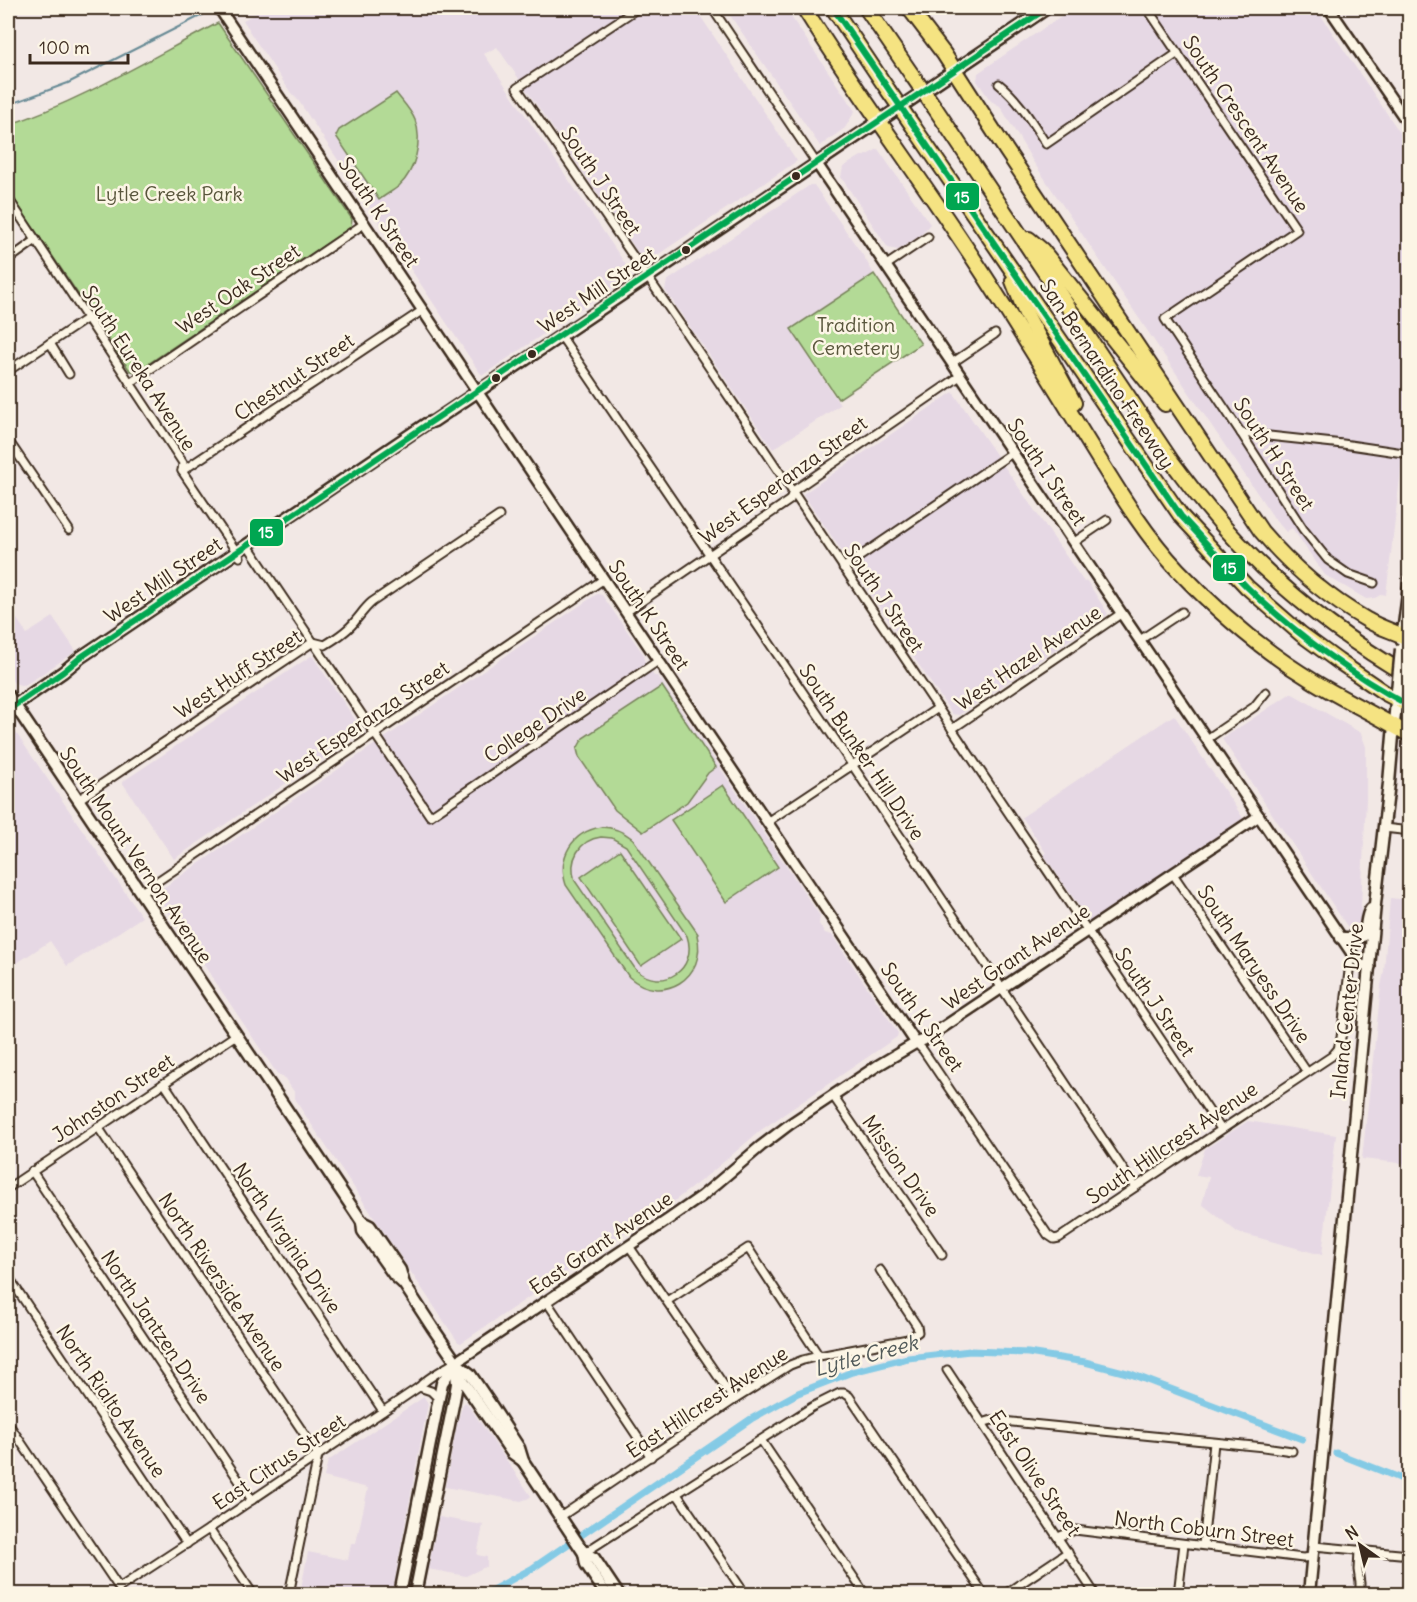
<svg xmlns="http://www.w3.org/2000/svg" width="1417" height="1602" font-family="Delius,sans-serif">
<rect width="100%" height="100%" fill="#f2e8e5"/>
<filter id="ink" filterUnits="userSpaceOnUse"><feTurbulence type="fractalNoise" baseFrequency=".0167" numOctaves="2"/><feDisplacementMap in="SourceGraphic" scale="12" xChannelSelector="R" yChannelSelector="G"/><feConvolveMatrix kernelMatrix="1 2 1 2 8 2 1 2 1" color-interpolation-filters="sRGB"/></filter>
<g filter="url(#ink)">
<g fill="#e6d8e4">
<polygon points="268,8 695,8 797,161 647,262 642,258 497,47 484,54 632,274 483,375 480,373 298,100 291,93 249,31 249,29 243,20"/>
<polygon points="725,8 785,8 855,111 845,128 820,146"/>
<polygon points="1073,8 1316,8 1356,68 1409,146 1409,376 1400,478 1386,595 1382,594 1375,598 1366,599 1325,575 1292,528 1286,532 1274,518 1034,163 1000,106 991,101 977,81 978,73"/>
<polygon points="878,149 930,224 921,235 898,250 888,248 841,177 843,167 861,156 865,156"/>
<polygon points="810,185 814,185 864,257 874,274 791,329 840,405 773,449 665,290 667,281"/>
<polygon points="953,392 1084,582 1087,581 1108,614 959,715 952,714 803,494"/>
<polygon points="597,594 602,595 644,655 644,660 654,676 658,676 820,916 819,924 825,933 832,935 898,1033 897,1037 761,1130 713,1171 673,1202 668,1201 653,1211 651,1215 461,1343 458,1342 295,1100 295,1093 283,1076 278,1075 157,895 157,892"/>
<polygon points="9,607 27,634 53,617 76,651 24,686 14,683 8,674 8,608"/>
<polygon points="311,656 313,657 361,728 359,734 174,859 122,782"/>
<polygon points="1291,693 1361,733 1366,747 1366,799 1360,927 1355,930 1349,929 1222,739"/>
<polygon points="1174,715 1243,818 1090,922 1044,855 1046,853 1022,817"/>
<polygon points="8,728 14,730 142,917 67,966 50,941 8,969"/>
<polygon points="1390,898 1409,900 1409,1164 1362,1159 1381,986 1384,971"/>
<polygon points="1248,1121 1336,1135 1322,1255 1237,1232 1202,1204 1209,1177 1196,1175 1205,1149"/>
<polygon points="424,1397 428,1404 392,1594 300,1594 308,1552 348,1560 351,1543 356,1543 368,1488 324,1477 328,1461"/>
<polygon points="466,1402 531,1496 529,1498 521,1501 445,1487 458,1420 463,1404"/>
<polygon points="439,1517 483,1525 477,1555 487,1557 487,1566 466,1576 428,1569"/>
</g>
<g fill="#b3da96" stroke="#77825a" stroke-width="1.5" fill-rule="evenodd">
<path d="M218 23 352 219 351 227 136 372 130 371 8 190V125C81 101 149 59 218 23Z"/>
<path d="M396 93C402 101 411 110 415 120 423 141 415 171 399 186 393 191 385 195 379 200L336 136 339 130Z"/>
<polygon points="874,274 921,344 838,399 791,329"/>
<polygon points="662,686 716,767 708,773 687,802 643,832 615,810 579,757 577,749 583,738"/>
<polygon points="723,785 778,867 726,902 671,820"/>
<path d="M601 827C613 827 623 831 633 839L698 934 697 935C708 978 662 1006 629 977L566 885C557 857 572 832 601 827ZM601 837 612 838 626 846 687 936C698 969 663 993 636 970L575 881C568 860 579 840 601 837Z"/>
<polygon points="620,850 681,939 641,966 581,877"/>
</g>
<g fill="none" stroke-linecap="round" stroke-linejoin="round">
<polyline stroke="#678a95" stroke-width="2" points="8,105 68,83 216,8"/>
<g stroke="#84cae5" stroke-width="7">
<polyline points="1336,1453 1410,1482"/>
<polyline points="8,1593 12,1594"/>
<polyline points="485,1594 533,1568 751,1419 798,1393 852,1372 908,1358 970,1351 1028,1353 1085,1362 1131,1374 1302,1439"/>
</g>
<g stroke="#3b2a1e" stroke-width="11">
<g id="minor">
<polyline points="638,8 517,88 682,327 1221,1129"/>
<polyline points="712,8 817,164"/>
<polyline points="1147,8 1297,230 1165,319 1241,433 1303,529 1328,560 1348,574 1374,583"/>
<path d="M999 84C1019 100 1032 122 1046 144L1178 53"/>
<polyline points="8,198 183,463 182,471 240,557"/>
<polyline points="8,260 36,240"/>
<polyline points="885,266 928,237"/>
<polyline points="561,336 853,766 1135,1187"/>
<polyline points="50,343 69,374"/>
<polyline points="952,363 995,334"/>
<polyline points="8,371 86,319"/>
<polyline points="130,383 365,223"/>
<polyline points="1241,433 1343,444 1410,454"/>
<polyline points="8,440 69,530"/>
<polyline points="182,471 423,310"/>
<polyline points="1073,543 1107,520"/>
<polyline points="251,550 430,816 658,661"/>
<polyline points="843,568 1012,453"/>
<polyline points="626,612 790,500 793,491 960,376"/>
<polyline points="1140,640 1182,612"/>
<polyline points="952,729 1122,613"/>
<polyline points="1207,739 1254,707 1266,692"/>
<path d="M78 800 313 642 325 645C335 639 349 630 356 620 362 613 365 608 372 602L499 516"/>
<polyline points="767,822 938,708"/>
<polyline points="1384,828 1410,831"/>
<polyline points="1173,874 1307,1072"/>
<polyline points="140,893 604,579"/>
<polyline points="916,1043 923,1050 1048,1235 1054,1239 1059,1238 1332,1056 1338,1049 1341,1038 1350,963 1353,955"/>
<polyline points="164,1083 383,1411"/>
<polyline points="833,1096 942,1255"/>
<polyline points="98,1127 315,1450 318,1456 289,1594"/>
<polyline points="32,1171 252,1500"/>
<polyline points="8,1188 236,1035"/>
<polyline points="629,1246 734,1400"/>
<polyline points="8,1276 187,1544"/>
<polyline points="667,1301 748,1248 819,1356"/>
<polyline points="547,1302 651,1457"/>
<polyline points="947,1370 1095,1594"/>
<polyline points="419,1387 431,1391 438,1398"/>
<path d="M8 1423 119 1588 209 1529 419 1387C428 1377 441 1371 452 1364"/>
<polyline points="982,1423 992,1420 1264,1447 1292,1451"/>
<polyline points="761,1440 865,1594"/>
<polyline points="677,1494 745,1594"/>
<polyline points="560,1517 734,1400 790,1365 803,1360 819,1356 908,1339 918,1332 917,1326 880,1270"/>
<polyline points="209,1529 253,1594"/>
<polyline points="1058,1537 1075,1530 1303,1558 1312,1557"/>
<polyline points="1203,1545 1214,1443"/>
<polyline points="1314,1546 1410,1555"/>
<polyline points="1359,1550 1358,1570 1360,1583 1360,1594"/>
<polyline points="584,1553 812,1407 840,1393 844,1393 849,1396 984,1594"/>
<polyline points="1005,1594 1068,1552"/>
<polyline points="1178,1594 1184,1544"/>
</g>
</g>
<g stroke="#3b2a1e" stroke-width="14">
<g id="tertiary">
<polyline points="219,8 916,1043"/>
<polyline points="1329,8 1410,126"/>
<polyline points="817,164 1353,955 1361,965 1370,967"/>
<polyline points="456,1362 669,1219 702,1196 761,1146 790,1124 877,1066 916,1043 924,1040 1259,816"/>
</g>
</g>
<g stroke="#3b2a1e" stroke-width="15">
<g id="secondary">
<polyline points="1402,641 1410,578"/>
<polyline points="8,695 362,1222 370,1226 400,1270 404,1284"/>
<polyline points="8,710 63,672 81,657 426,424 434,421 516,366 1047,8"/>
<path d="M1341 938H1355L1363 936C1368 927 1365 917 1371 909"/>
<polyline points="362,1222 363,1231 394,1275 404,1284 432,1327 456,1362 462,1380 475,1399 512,1453 523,1461"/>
<polyline points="456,1363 470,1374 493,1408 519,1448 523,1461 584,1553 586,1564 606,1594"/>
<polyline points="584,1553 594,1558 618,1594"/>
<polyline points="400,1594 442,1383 456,1362"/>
<polyline points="415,1594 455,1395 457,1384 456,1371"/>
<polyline points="1309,1594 1375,904 1389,783 1396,701"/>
</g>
</g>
<g stroke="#3b2a1e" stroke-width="18">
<g id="motorway">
<path d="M804 8C864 105 934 195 995 292 1028 344 1060 396 1092 448 1118 490 1144 534 1178 570 1218 612 1263 651 1313 681 1344 700 1378 716 1410 735"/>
<polyline points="833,8 888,90"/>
<polyline points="866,8 912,75"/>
<path d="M909 8 944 54 1006 150 1261 531C1291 566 1327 597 1367 620 1380 628 1396 632 1410 639"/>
<path d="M935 108 1172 462C1182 475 1192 489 1203 502 1260 573 1331 631 1410 677"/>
<polyline points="913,126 1181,516 1247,587 1301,634 1338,661 1385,693 1410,706"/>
<polyline points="1029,239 1042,250 1165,404"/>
<polyline points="1013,281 1026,314 1074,403"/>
</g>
</g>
<use href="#minor" stroke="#fcf5e5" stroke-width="7"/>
<use href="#tertiary" stroke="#fcf5e5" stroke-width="9"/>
<use href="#secondary" stroke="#fcf5e5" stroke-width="10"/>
<use href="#motorway" stroke="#f5e382" stroke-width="14"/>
<g stroke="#3b2a1e" stroke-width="15" stroke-linecap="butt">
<polyline id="secondary-bridge" points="1396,701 1401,649"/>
</g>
<g stroke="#3b2a1e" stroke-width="18" stroke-linecap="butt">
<g id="motorway-bridge">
<polyline points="912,75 935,108"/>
<polyline points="888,90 913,126"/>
</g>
</g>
<use href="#secondary-bridge" stroke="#fcf5e5" stroke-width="10"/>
<use href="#motorway-bridge" stroke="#f5e382" stroke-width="14"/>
<g stroke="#fcf5e5" stroke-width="10">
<g id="bus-1">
<path d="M833 8 1181 516C1203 539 1224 564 1247 587 1293 632 1353 676 1410 706"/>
<polyline points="8,710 63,672 81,657 1047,8"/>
</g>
</g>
<use href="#bus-1" stroke="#00a651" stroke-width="6"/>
</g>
</g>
<g fill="#3b2a1e" stroke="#fcf5e5" stroke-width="2">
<circle cx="796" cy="176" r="5"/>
<circle cx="686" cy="250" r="5"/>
<circle cx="532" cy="354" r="5"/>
<circle cx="496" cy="378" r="5"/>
</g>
<g text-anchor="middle" stroke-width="5" stroke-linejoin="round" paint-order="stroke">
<g font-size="20" fill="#3b2a1e" stroke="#fcf5e5">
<text transform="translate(1246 124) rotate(56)" y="7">South Crescent Avenue</text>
<text transform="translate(601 181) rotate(56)" y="7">South J Street</text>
<text transform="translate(379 212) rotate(56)" y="7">South K Street</text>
<text transform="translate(238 289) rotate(-34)" y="7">West Oak Street</text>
<text transform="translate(597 290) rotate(-34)" y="7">West Mill Street</text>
<text transform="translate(139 368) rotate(57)" y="7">South Eureka Avenue</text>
<text transform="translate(1107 374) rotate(56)" y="7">San Bernardino Freeway</text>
<text transform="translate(294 377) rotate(-34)" y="7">Chestnut Street</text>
<text transform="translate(1274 454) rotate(57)" y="7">South H Street</text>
<text transform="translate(1047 472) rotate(56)" y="7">South I Street</text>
<text transform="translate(783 480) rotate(-36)" y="7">West Esperanza Street</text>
<text transform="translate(163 580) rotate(-34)" y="7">West Mill Street</text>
<text transform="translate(884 598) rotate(56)" y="7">South J Street</text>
<text transform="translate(649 615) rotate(56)" y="7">South K Street</text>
<text transform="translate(1028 658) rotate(-34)" y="7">West Hazel Avenue</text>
<text transform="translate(238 674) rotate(-33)" y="7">West Huff Street</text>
<text transform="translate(363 722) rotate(-34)" y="7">West Esperanza Street</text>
<text transform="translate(535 725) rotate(-34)" y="7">College Drive</text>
<text transform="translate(862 752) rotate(56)" y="7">South Bunker Hill Drive</text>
<text transform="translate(136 855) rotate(56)" y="7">South Mount Vernon Avenue</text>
<text transform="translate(1016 957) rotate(-34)" y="7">West Grant Avenue</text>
<text transform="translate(1254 964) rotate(56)" y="7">South Maryess Drive</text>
<text transform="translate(1155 1002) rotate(56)" y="7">South J Street</text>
<text transform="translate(1347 1011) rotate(-84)" y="7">Inland Center Drive</text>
<text transform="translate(922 1017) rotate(55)" y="7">South K Street</text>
<text transform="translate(113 1098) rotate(-34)" y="7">Johnston Street</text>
<text transform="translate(1172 1143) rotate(-34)" y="7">South Hillcrest Avenue</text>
<text transform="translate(901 1166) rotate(55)" y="7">Mission Drive</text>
<text transform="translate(287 1238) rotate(56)" y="7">North Virginia Drive</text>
<text transform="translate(601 1243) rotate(-34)" y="7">East Grant Avenue</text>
<text transform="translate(222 1282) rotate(56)" y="7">North Riverside Avenue</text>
<text transform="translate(156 1327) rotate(56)" y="7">North Jantzen Drive</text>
<text transform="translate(111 1401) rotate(56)" y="7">North Rialto Avenue</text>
<text transform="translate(707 1402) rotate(-33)" y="7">East Hillcrest Avenue</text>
<text transform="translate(279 1462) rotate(-34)" y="7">East Citrus Street</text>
<text transform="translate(1035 1473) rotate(56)" y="7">East Olive Street</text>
<text transform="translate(1204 1529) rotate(7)" y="7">North Coburn Street</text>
</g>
<g font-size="20" fill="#59563c" stroke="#fcf5e5">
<text x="169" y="201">Lytle Creek Park</text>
<text x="856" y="332">Tradition<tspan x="856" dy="23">Cemetery</tspan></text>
</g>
<g font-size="21" font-style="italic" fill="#515a5a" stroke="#fcf5e5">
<text transform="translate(866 1356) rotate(-15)" y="7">Lytle Creek</text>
</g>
</g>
<g stroke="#fcf5e5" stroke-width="2">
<rect x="945" y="182" width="35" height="29" rx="6" fill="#00a651"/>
<rect x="249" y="518" width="35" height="29" rx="6" fill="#00a651"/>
<rect x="1212" y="554" width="34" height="28" rx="6" fill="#00a651"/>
</g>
<g font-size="16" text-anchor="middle" font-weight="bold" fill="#fff">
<text x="962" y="203">15</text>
<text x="266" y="538">15</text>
<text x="1229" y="574">15</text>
</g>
<rect width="1417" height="1602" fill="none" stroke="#fcf5e5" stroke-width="30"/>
<rect x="15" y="15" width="1387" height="1572" fill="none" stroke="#3b2a1e" stroke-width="2" filter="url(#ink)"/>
<g transform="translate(1360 1545) rotate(326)" stroke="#fcf5e5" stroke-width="4.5" paint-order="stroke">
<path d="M0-4.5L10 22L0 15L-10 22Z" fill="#3b2a1e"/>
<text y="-9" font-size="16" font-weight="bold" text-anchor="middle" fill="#3b2a1e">N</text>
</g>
<path d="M30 54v9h98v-9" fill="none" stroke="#3b2a1e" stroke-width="3"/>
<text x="39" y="54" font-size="18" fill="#3b2a1e" stroke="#fcf5e5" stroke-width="4.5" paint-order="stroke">100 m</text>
</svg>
